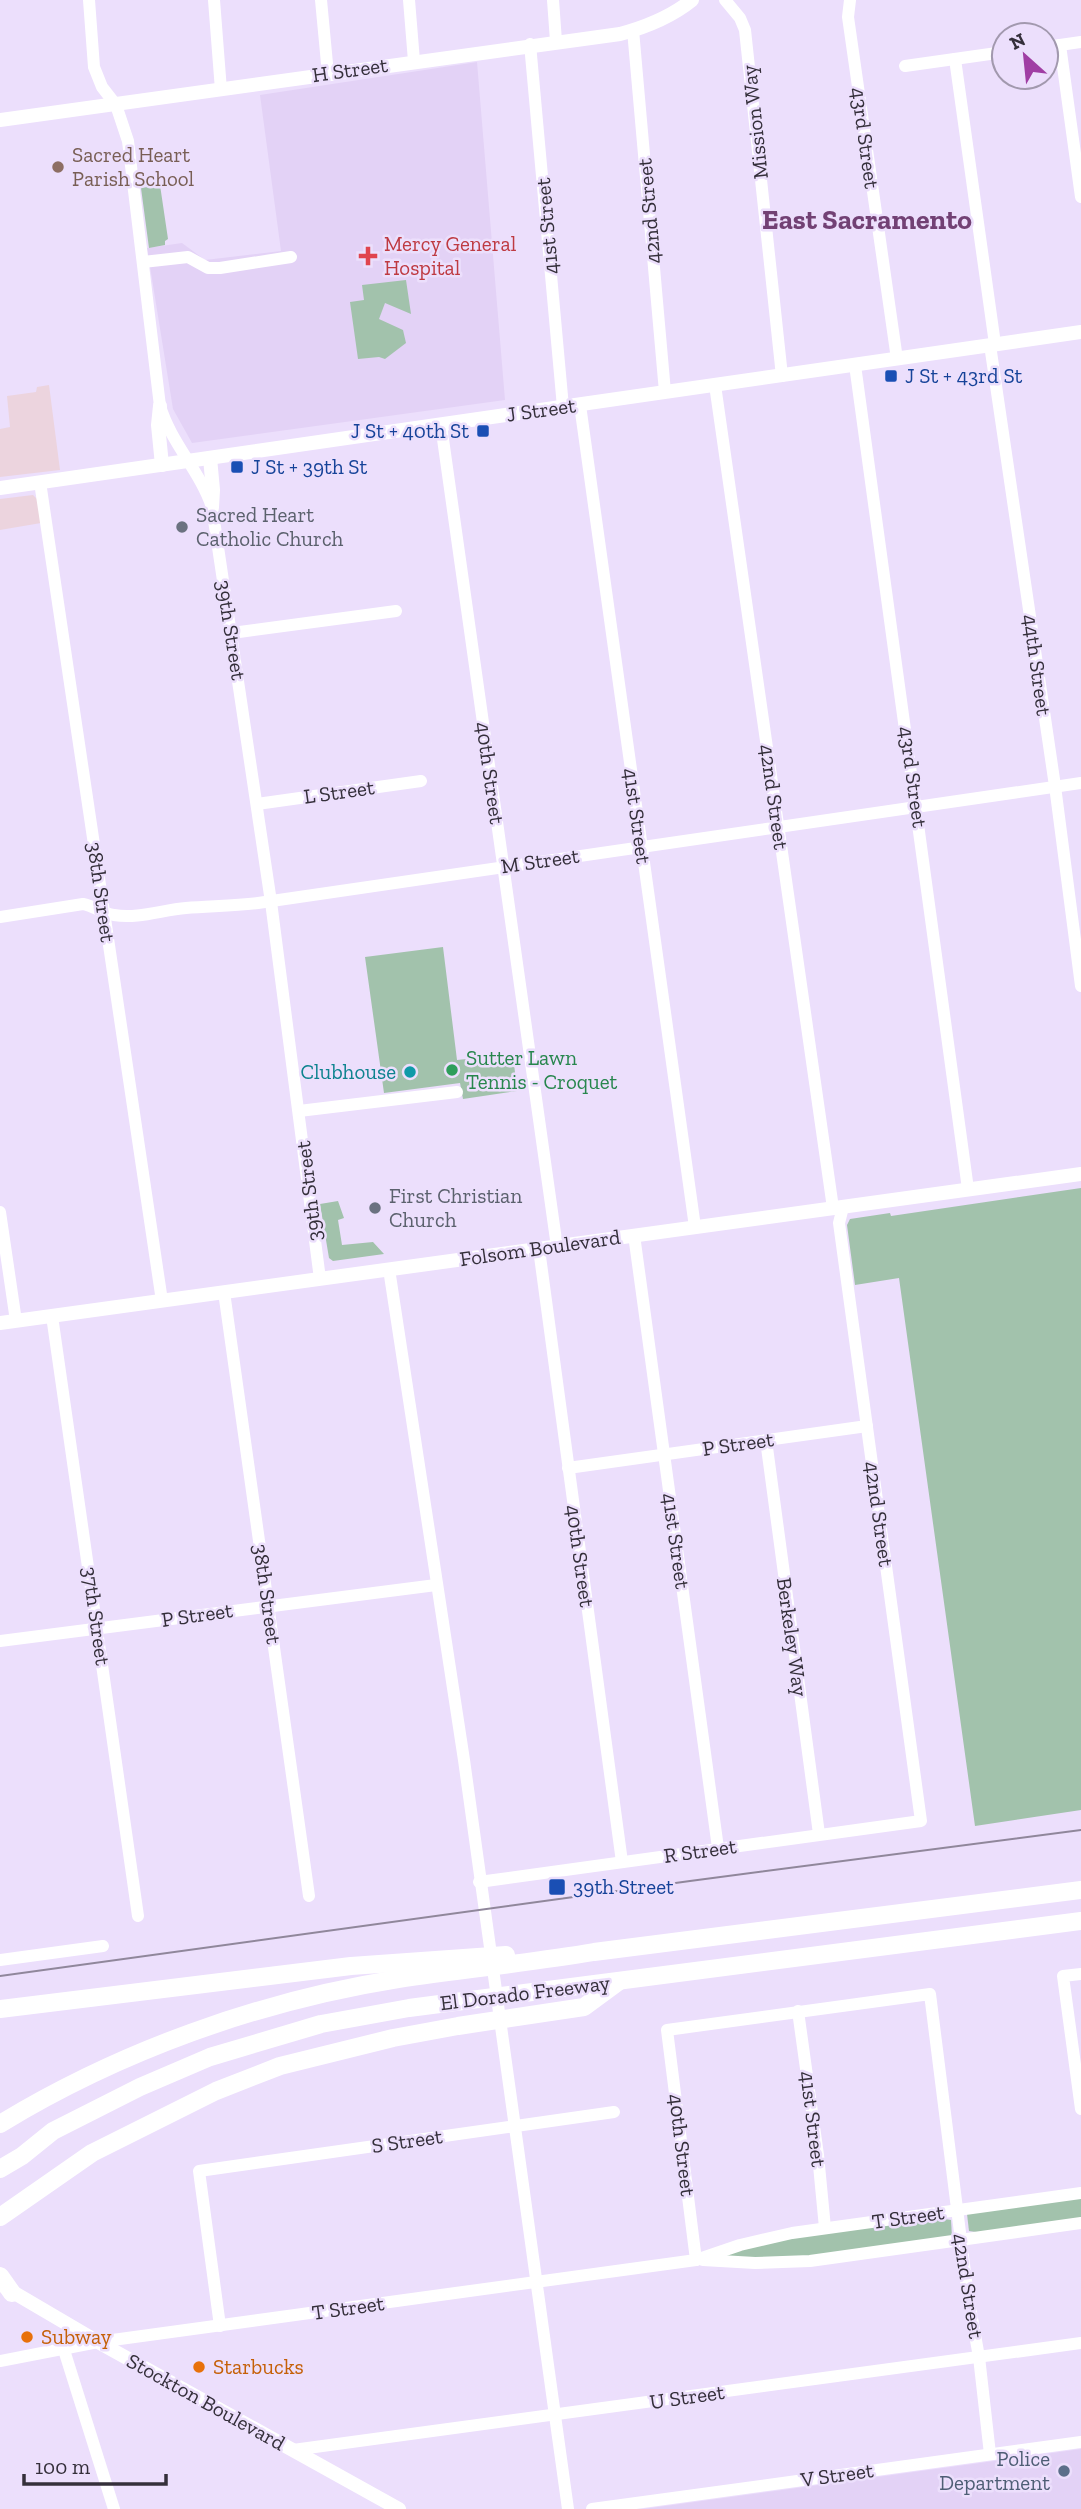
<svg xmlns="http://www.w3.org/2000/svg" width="1081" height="2509" font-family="'Zilla Slab',serif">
<rect width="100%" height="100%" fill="#ecdffc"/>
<g fill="#ecd4de">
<polygon points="49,385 60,470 0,477 0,429 10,427 7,396 36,392 37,387"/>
<polygon points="33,495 37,499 41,523 0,530 0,499"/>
</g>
<g fill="#e3d2f6">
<polygon points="477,62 505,400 192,443 173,409 147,248 182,243 205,260 281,251 260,95"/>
<polygon points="1081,2449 1081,2509 643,2509"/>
</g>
<g fill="#a2c2ac">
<polygon points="160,185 168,239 165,241 165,245 149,248 141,188"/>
<polygon points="406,280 411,314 385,303 379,319 403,330 406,343 385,359 379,357 358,359 350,302 364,300 362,285"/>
<polygon points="443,947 457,1060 513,1054 517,1091 463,1099 460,1083 384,1093 365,957"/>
<polygon points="1081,1188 1081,1810 975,1826 899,1278 855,1285 847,1225 850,1219 890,1213 891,1216"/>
<polygon points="338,1201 344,1218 338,1220 342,1245 373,1242 384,1254 333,1261 329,1258 320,1204"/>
<polygon points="1081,2196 1081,2220 983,2233 969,2231 967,2214"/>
<polygon points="932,2217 951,2220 952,2237 802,2258 711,2259 769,2241"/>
</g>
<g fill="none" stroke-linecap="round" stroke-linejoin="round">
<g stroke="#fff" stroke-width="12">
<path d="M89 0 94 67 102 87 116 105 128 141 160 406C171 443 200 471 212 507L271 902 320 1279"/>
<polyline points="214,0 221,90"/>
<polyline points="321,0 328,74"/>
<polyline points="409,0 414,61"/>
<polyline points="553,0 556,41"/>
<polyline points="725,0 740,18 745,30 782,376"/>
<polyline points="850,0 848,17 897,359"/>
<polyline points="633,30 665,392"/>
<polyline points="530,44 563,407"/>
<polyline points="1060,45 1081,197"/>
<polyline points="1046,47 1081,42"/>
<polyline points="955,59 995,344"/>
<polyline points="905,66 1004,52"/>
<polyline points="143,262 188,257 208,268 220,268 291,257"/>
<polyline points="990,345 1055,786 1081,986"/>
<polyline points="855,365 968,1189"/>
<polyline points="715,385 833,1208"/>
<polyline points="580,405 695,1227"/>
<polyline points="441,425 557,1247"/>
<polyline points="40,482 162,1301"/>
<polyline points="232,633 396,611"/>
<polyline points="257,804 421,781"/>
<path d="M0 917 83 904C94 906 103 914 114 915 138 919 162 910 186 908 210 906 234 906 258 903L1081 783"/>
<polyline points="299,1111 457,1092"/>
<polyline points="0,1212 16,1321"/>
<polyline points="634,1235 718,1848"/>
<polyline points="539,1249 622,1862"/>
<polyline points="389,1269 464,1760 568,2509"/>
<polyline points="224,1292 309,1896"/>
<polyline points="52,1316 138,1916"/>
<polyline points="766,1440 819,1834"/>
<polyline points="568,1468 867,1426"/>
<polyline points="0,1641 436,1585"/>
<polyline points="479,1882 921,1821 839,1223 843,1207"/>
<polyline points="0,1960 103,1946"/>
<polyline points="1081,1974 1063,1976 1081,2109"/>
<polyline points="798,2011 818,2155 825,2228"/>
<polyline points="696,2260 667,2030 930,1994 968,2296 979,2357 990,2454"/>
<polyline points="703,2260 755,2263 810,2261 1081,2223"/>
<polyline points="220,2326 199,2171 614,2112"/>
<polyline points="64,2350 114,2509"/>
<polyline points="0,2361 98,2342 696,2260 740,2245 792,2233 1081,2193"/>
<polyline points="293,2450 1081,2343"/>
<polyline points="592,2509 1081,2442"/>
</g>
<g stroke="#fff" stroke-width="14">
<path d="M0 120 620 34C646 27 671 17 692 0"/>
<polyline points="160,406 158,425 162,465"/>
<polyline points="210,458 213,490 212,507"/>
<polyline points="0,488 1081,332"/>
<polyline points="0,1323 1081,1174"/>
<polyline points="6,2288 98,2342 399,2509"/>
</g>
<g stroke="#fff" stroke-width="18">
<polyline points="0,2009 351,1966 506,1955"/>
<path d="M0 2124C120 2051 259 2001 398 1979 463 1969 529 1963 594 1952L1081 1890"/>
<polyline points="0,2169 22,2156 53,2131 140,2087 210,2057 321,2024 409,2008 1081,1921"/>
<polyline points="0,2217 92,2153 216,2091 280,2066 393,2038 458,2026 584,2007 618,1982"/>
<polyline points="0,2276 12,2293"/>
</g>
<polyline stroke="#90879b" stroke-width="2" points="0,1976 690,1881 1081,1830"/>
</g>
<circle fill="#8d6e63" stroke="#ecdffc" stroke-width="2.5" cx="58" cy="167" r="7"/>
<path fill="#e0444e" stroke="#ecdffc" stroke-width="2.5" d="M364.5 245.5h7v7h7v7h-7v7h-7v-7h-7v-7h7z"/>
<g fill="#1a4fb4" stroke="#ecdffc" stroke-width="2.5">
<rect x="884" y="369" width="14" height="14" rx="3.5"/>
<rect x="476" y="424" width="14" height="14" rx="3.5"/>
<rect x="230" y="460" width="14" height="14" rx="3.5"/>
<rect x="548" y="1878" width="18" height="18" rx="3.5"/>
</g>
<g fill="#6b7280" stroke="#ecdffc" stroke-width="2.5">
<circle cx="182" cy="527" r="7"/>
<circle cx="375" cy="1208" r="7"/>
</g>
<circle fill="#2e9e5b" stroke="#ecdffc" stroke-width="2.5" cx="452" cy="1070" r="7"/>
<circle fill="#0f9aa8" stroke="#ecdffc" stroke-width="2.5" cx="410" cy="1072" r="7"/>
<g fill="#e8710a" stroke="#ecdffc" stroke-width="2.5">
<circle cx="27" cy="2337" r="7"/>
<circle cx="199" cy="2367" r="7"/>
</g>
<circle fill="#5c6f8a" stroke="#ecdffc" stroke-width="2.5" cx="1064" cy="2471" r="7"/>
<g text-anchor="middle" stroke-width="5" stroke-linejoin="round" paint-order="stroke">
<g font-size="21" fill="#342f3a" stroke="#ecdffc">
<text transform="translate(350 70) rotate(-8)" y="7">H Street</text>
<text transform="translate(755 122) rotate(-96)" y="7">Mission Way</text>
<text transform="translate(865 138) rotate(82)" y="7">43rd Street</text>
<text transform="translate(649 211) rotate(-95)" y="7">42nd Street</text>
<text transform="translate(547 226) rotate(-95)" y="7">41st Street</text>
<text transform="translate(541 410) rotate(-8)" y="7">J Street</text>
<text transform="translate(231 630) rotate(81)" y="7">39th Street</text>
<text transform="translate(1037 665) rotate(82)" y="7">44th Street</text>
<text transform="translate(490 773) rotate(82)" y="7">40th Street</text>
<text transform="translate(913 777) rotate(82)" y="7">43rd Street</text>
<text transform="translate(339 792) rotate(-8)" y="7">L Street</text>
<text transform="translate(774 797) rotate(82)" y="7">42nd Street</text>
<text transform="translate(637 816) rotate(82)" y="7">41st Street</text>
<text transform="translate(540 861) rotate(-8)" y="7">M Street</text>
<text transform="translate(101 892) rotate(82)" y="7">38th Street</text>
<text transform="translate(309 1191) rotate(-97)" y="7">39th Street</text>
<text transform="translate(540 1248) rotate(-8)" y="7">Folsom Boulevard</text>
<text transform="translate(738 1444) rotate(-8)" y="7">P Street</text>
<text transform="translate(879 1514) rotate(82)" y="7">42nd Street</text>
<text transform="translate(676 1541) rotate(82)" y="7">41st Street</text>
<text transform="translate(580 1556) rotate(82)" y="7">40th Street</text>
<text transform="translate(267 1594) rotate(82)" y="7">38th Street</text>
<text transform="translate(197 1615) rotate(-8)" y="7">P Street</text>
<text transform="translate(96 1616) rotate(82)" y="7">37th Street</text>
<text transform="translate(792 1637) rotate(82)" y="7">Berkeley Way</text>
<text transform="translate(700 1851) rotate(-8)" y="7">R Street</text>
<text transform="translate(525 1993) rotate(-7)" y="7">El Dorado Freeway</text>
<text transform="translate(813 2119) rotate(83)" y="7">41st Street</text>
<text transform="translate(407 2141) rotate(-8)" y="7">S Street</text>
<text transform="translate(682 2145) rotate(83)" y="7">40th Street</text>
<text transform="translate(908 2217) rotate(-8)" y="7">T Street</text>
<text transform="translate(968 2286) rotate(81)" y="7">42nd Street</text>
<text transform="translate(348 2308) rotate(-8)" y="7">T Street</text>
<text transform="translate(687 2397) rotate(-8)" y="7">U Street</text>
<text transform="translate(206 2402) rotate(29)" y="7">Stockton Boulevard</text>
<text transform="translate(837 2475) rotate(-8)" y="7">V Street</text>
</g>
<g font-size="21" fill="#785e54" stroke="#ecdffc" text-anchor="start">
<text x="72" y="162">Sacred Heart<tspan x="72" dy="24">Parish School</tspan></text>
</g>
<g font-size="21" fill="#be3a42" stroke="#ecdffc" text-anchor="start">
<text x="384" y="251">Mercy General<tspan x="384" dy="24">Hospital</tspan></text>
</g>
<g font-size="21" fill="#164399" stroke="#ecdffc" text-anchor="start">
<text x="905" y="383">J St + 43rd St</text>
<text x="469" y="438" text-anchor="end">J St + 40th St</text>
<text x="251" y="474">J St + 39th St</text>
<text x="573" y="1894">39th Street</text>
</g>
<g font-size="21" fill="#5b616d" stroke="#ecdffc" text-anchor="start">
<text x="196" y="522">Sacred Heart<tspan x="196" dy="24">Catholic Church</tspan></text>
<text x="389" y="1203">First Christian<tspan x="389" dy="24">Church</tspan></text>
</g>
<g font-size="21" fill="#27864d" stroke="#ecdffc" text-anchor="start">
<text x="466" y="1065">Sutter Lawn<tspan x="466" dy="24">Tennis - Croquet</tspan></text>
</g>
<g font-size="21" fill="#0d838f" stroke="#ecdffc" text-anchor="end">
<text x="396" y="1079">Clubhouse</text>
</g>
<g font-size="21" fill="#c56008" stroke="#ecdffc" text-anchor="start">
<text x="41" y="2344">Subway</text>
<text x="213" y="2374">Starbucks</text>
</g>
<g font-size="21" fill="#4e5e75" stroke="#ecdffc" text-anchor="end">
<text x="1050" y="2466">Police<tspan x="1050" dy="24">Department</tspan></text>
</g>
<g font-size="28" font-weight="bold" fill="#724174" stroke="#ecdffc">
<text x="867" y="229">East Sacramento</text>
</g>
</g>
<g transform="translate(1025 56) rotate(333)"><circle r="33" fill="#ecdffc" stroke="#a299ae" stroke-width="2"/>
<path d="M0-5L12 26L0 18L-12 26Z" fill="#a03ea4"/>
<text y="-10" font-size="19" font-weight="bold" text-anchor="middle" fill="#342f3a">N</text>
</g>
<path d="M24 2474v10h142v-10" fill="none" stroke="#342f3a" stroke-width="3.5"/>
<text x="35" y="2474" font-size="21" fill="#342f3a" stroke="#ecdffc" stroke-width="5" paint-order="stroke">100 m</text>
</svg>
